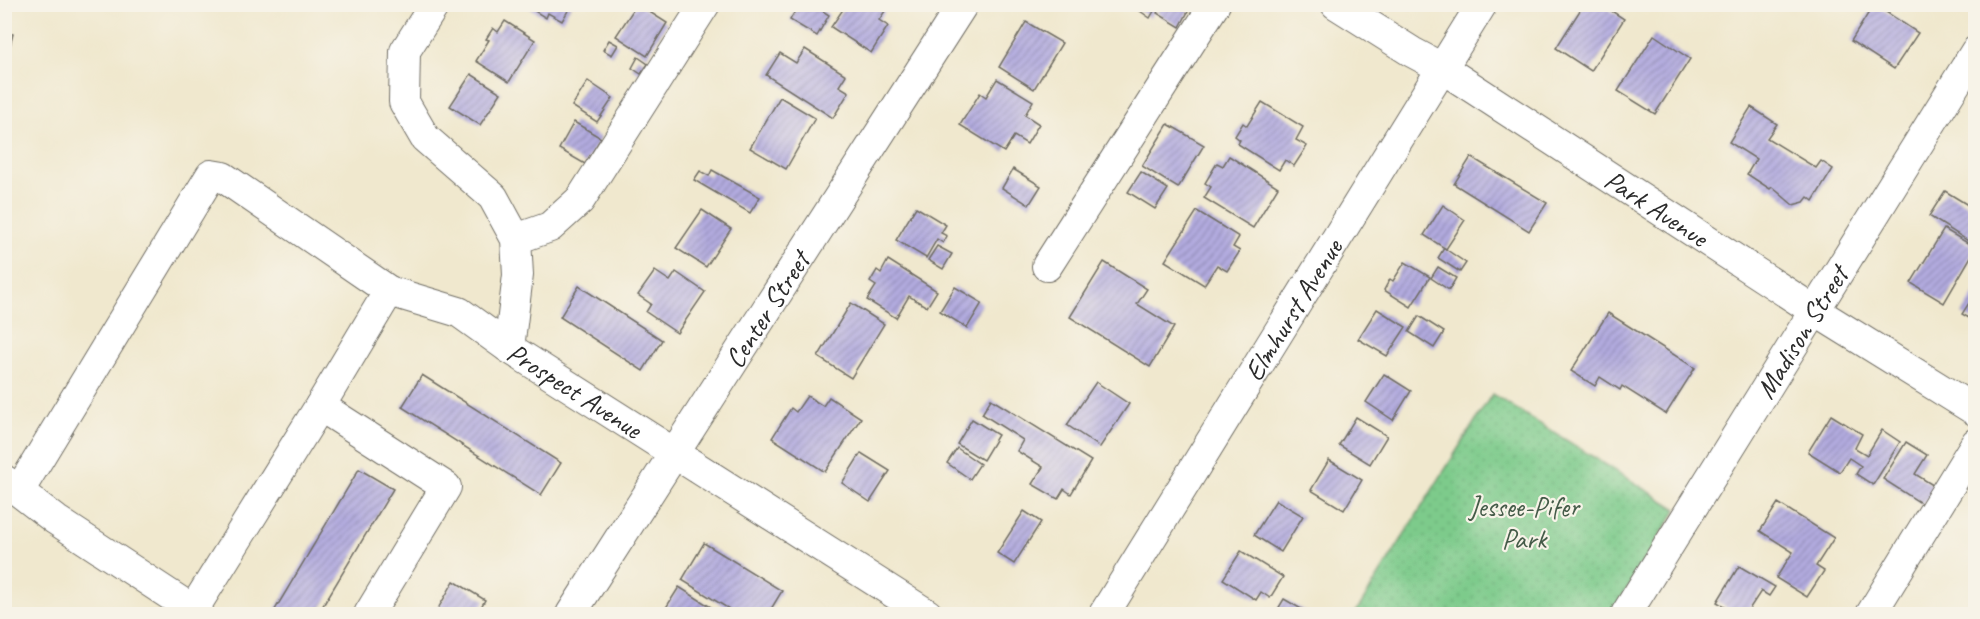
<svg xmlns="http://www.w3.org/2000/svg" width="1980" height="619" font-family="Caveat,sans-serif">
<defs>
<pattern id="park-dots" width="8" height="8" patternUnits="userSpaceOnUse" patternTransform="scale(1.5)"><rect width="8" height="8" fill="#7dcb8b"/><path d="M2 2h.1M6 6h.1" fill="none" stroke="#6cae78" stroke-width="1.8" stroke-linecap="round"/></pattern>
<pattern id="building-hatch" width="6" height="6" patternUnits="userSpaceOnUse" patternTransform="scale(1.5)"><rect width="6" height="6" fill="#b2abdf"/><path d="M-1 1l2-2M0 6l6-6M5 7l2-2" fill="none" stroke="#918bb5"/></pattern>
</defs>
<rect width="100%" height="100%" fill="#f7f3e8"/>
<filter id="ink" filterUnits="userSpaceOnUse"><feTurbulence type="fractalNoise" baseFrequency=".0167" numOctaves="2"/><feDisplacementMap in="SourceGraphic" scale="12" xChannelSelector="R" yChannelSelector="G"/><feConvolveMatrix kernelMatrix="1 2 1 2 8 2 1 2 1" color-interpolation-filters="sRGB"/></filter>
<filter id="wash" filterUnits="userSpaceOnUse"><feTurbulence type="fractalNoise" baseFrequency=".008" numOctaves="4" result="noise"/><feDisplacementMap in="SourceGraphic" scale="24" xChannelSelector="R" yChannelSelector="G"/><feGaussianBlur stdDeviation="1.35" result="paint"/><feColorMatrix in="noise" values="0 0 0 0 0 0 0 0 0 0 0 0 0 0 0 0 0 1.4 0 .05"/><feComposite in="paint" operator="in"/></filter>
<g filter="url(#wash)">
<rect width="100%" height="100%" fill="#f0e8ce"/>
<polygon fill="url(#park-dots)" stroke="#547b5b" stroke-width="1.5" points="1492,394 1677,509 1611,614 1355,614"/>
<g id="blocks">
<g fill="url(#building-hatch)">
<polygon points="523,4 572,4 562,21 548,13 546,18"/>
<polygon points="637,4 667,23 647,56 616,36"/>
<polygon points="799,4 812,4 829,15 817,36 790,20"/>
<polygon points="1130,4 1158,4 1150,18"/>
<polygon points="1162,4 1192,4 1180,27 1157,13"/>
<polygon points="1584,4 1601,4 1624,19 1591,71 1556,48"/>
<polygon points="1874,4 1918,33 1894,69 1851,41"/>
<polygon points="846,5 889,5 879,20 888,26 871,53 831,27"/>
<polygon points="505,21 535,40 509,82 476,61 489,40 486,39 493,28 498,32"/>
<polygon points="1026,22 1062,43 1034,89 999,67"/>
<polygon points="4,32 13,34 5,65 4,65"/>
<polygon points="1654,35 1690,59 1655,114 1618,91"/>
<polygon points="609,40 618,45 612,55 603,50"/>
<polygon points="805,49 846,75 839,86 849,92 833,118 766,75 780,53 796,63"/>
<polygon points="638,57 648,64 641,74 632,68"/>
<polygon points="471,74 501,93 480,125 450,106"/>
<polygon points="997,79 1033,101 1025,115 1039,124 1027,144 1014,136 1004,152 960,125 980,93 986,97"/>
<polygon points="588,81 613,98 597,122 572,106"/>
<polygon points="780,97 815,118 786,169 750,148"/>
<polygon points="1262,102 1303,127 1296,140 1307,146 1294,166 1285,160 1279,170 1238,144 1240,140 1235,136 1243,123 1247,126"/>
<polygon points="1751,107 1777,124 1767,138 1816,168 1821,161 1833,169 1813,201 1808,197 1804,202 1793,205 1772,187 1770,189 1747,174 1756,159 1729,142"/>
<polygon points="574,122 601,138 585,164 559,149"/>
<polygon points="1168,124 1204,145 1178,188 1142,166"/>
<polygon points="1229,156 1278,187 1253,228 1204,198 1211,187 1205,183 1217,163 1223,166"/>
<polygon points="1471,157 1547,203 1529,231 1454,184"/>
<polygon points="1013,169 1041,186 1029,205 1002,188"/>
<polygon points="712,170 760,197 750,213 694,180 700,171 709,176"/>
<polygon points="1141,172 1168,189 1155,209 1128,192"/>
<polygon points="1945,191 1976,210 1976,246 1929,216"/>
<polygon points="1443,205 1465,220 1446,249 1424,235"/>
<polygon points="916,207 946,225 941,233 947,236 943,243 937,239 926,258 896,240"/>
<polygon points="702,210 731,229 706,267 676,248"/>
<polygon points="1197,211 1239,237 1233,247 1240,251 1227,271 1217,265 1204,285 1165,261"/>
<polygon points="1944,229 1976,248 1944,303 1911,283"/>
<polygon points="937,246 952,254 943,269 928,260"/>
<polygon points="1444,248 1466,263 1460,272 1438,258"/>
<polygon points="888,260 937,291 927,307 909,296 896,318 867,300 876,286 870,282 877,270 881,273"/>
<polygon points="1104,262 1147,289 1137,304 1174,327 1150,367 1070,317"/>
<polygon points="1405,262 1430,277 1411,307 1384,290 1390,279 1393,281"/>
<polygon points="1438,267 1456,278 1449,290 1431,278"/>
<polygon points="655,271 670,281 676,272 705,292 677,333 646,312 651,304 638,295"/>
<polygon points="579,286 662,340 643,371 560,317"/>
<polygon points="955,287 982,303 967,328 940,311"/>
<polygon points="1976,292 1976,322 1962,314"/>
<polygon points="851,303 884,324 851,378 818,357"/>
<polygon points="1377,309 1406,327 1387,356 1358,339"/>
<polygon points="1608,313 1695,368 1666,414 1622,386 1620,390 1600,377 1595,386 1571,371"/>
<polygon points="1419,316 1444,332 1434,348 1409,332"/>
<polygon points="1384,374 1411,391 1393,420 1366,402"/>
<polygon points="422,375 561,463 541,495 402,407"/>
<polygon points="1096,382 1129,404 1100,447 1067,425"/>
<polygon points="807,396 823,406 829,397 861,418 825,472 772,438 791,408 796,412"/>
<polygon points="991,399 1091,461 1071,494 1064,489 1058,499 1032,484 1043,467 1017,451 1023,440 982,414"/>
<polygon points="1831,415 1862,434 1855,448 1867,455 1882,430 1900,442 1873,485 1856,474 1861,466 1849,458 1840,472 1808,452"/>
<polygon points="1356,417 1387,436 1370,464 1339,445"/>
<polygon points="972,419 998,435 983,460 957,444"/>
<polygon points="1906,442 1927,455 1915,474 1944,492 1922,504 1883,479"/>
<polygon points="957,448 980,464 970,479 947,463"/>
<polygon points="861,453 890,471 870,502 842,483"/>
<polygon points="1329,460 1362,480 1344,510 1311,490"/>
<polygon points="359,469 393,489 318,614 276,614 273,613"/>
<polygon points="1276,500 1303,516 1281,552 1254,535"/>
<polygon points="1778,503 1834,538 1816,566 1824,571 1807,597 1776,578 1793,552 1760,531"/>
<polygon points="1024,511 1041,522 1014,564 997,553"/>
<polygon points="704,543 782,591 768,614 737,614 682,580"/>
<polygon points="1241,551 1283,577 1270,598 1261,592 1256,600 1223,579"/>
<polygon points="1739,566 1775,587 1769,596 1761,591 1746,614 1737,614 1717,602"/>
<polygon points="454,581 485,600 477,614 435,614"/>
<polygon points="679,587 714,609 711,614 662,614"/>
<polygon points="1284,599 1310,614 1275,614"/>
</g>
</g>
</g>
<g filter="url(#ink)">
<use href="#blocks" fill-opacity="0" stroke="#706d64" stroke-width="1.5"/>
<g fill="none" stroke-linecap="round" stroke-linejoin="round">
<g stroke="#706d64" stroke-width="32">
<g id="minor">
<path id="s1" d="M435 4 405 51 404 102 425 138 493 197 516 239 518 275 509 348 927 614"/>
<path id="s2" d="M1336 4 1412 52 1442 68 1815 311 1976 411"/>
<polyline points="516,239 550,227 580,200 705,4"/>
<polyline points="1047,266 1215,4"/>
<polyline points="4,480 56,520 199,614"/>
<polyline points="19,491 211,175 223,177 389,291"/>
<polyline points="193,610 320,406"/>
<polyline points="369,614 446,487 320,406 389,291 459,312 509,348"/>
<path id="s3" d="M571 614 963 4"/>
<path id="s4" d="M1104 614 1482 4"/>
<path id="s5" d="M1626 614 1976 51"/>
<polyline points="1871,614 1976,443"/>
</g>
</g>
<use href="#minor" stroke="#fff" stroke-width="30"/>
</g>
</g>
<g text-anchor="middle" stroke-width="4.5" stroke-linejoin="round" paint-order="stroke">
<g font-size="28" fill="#2b2b2b" stroke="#f7f3e8">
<text dy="10" stroke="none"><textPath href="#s2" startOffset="380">Park Avenue</textPath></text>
<text dy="10" stroke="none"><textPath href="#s3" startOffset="362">Center Street</textPath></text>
<text dy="10" stroke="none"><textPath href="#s4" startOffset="358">Elmhurst Avenue</textPath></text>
<text dy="10" stroke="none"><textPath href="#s5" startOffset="332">Madison Street</textPath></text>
<text dy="10" stroke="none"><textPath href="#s1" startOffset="474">Prospect Avenue</textPath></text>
</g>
<g font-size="28" fill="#445b48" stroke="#f7f3e8">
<text x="1524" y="516">Jessee-Pifer<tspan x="1524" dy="32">Park</tspan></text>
</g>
</g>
<rect width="1980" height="619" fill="none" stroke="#f7f3e8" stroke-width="24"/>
</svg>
